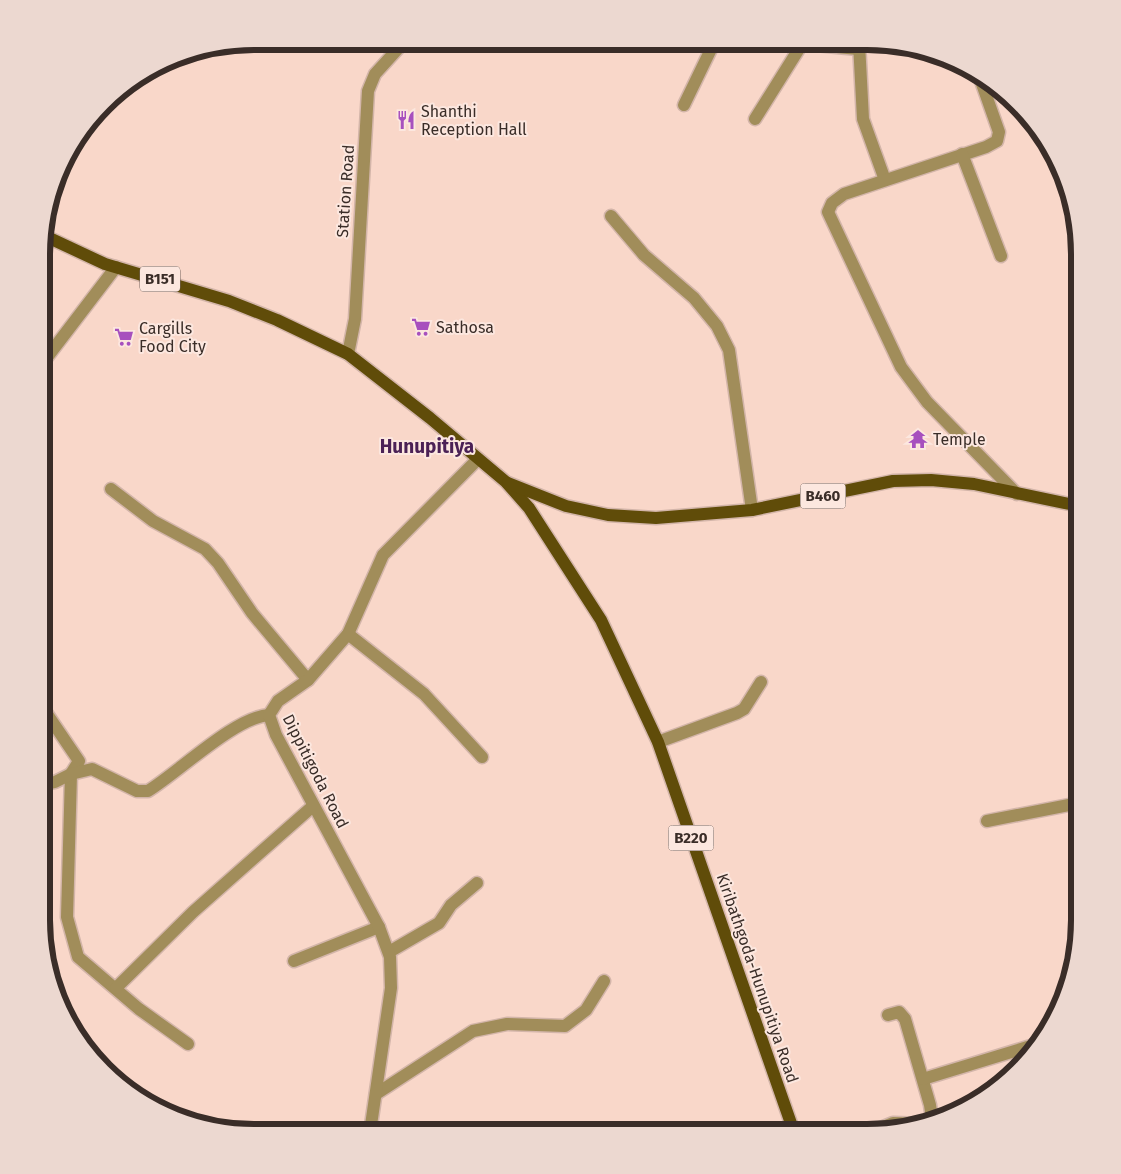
<svg xmlns="http://www.w3.org/2000/svg" width="1121" height="1174" font-family="'Fira Sans',sans-serif">
<rect width="100%" height="100%" fill="#f9d7c9"/>
<g fill="none" stroke-linecap="round" stroke-linejoin="round">
<g stroke="#d3b5a9" stroke-width="15">
<g id="minor">
<polyline points="795,43 858,49"/>
<polyline points="859,43 863,119 885,180"/>
<polyline points="981,81 999,132 997,141 986,147 844,194 832,203 828,212 901,367 927,402 1017,494"/>
<polyline points="684,105 714,43"/>
<polyline points="755,119 802,44"/>
<polyline points="962,154 1001,256"/>
<polyline points="611,216 644,255 694,298 717,326 729,350 752,510"/>
<polyline points="348,354 355,319 368,91 375,74 404,42"/>
<polyline points="45,360 116,267"/>
<polyline points="111,489 153,521 205,549 218,563 252,613 308,680"/>
<polyline points="348,634 424,694 482,757"/>
<polyline points="43,708 79,761 71,774 67,917 78,957 139,1009 188,1044"/>
<polyline points="658,742 737,713 744,709 761,682"/>
<path d="M42 785 55 782 71 774 92 769 137 791H148C179 772 235 717 269 715"/>
<polyline points="987,821 1079,803"/>
<polyline points="389,952 439,923 451,905 477,883"/>
<polyline points="294,961 379,927"/>
<polyline points="116,988 193,912 313,806"/>
<polyline points="888,1015 899,1012 905,1019 930,1105 932,1119 924,1124"/>
<polyline points="923,1079 1034,1045"/>
<polyline points="376,1094 473,1031 507,1024 565,1026 586,1010 604,981"/>
<polyline points="370,1132 391,988 390,957 379,927 276,735 269,715 278,701 308,680 348,634 383,555 478,459"/>
<polyline points="871,1132 893,1123 923,1124"/>
</g>
</g>
<g stroke="#d3b5a9" stroke-width="15">
<g id="major">
<polyline points="45,236 105,264 229,301 277,320 348,354 430,418 506,482 529,508 601,620 658,742 794,1132"/>
<polyline points="508,483 566,506 608,515 656,518 752,510 893,481 931,480 974,484 1079,506"/>
</g>
</g>
<use href="#minor" stroke="#a18d5a" stroke-width="12"/>
<use href="#major" stroke="#604c09" stroke-width="12"/>
</g>
<defs>
<g id="restaurant-bare" transform="scale(1.5)"><path d="M-5-6h1v4h1v-4h1v4h1v-4h1v5L-1.5 .5V6h-2V.5L-5-1ZM5-6V6H3V1.5H1.5Q1.5-4 5-6Z" fill="#a750be" stroke="#fce7df" stroke-width="2.5" paint-order="stroke"/></g>
<g id="supermarket-bare" transform="scale(1.5)"><path d="M-6-5.5h2.5l.6 2H6L4.5 2H-2.5L-4.4-4H-6ZM-1.5 3.2a1.3 1.3 0 1 0 .1 0ZM3 3.2a1.3 1.3 0 1 0 .1 0Z" fill="#a750be" stroke="#fce7df" stroke-width="2.5" paint-order="stroke"/></g>
<g id="temple-bare" transform="scale(1.5)"><path d="M0-6L5-2H3V0L6.5 2.5H4V6H1.5V3h-3V6H-4V2.5H-6.5L-3 0V-2H-5Z" fill="#a750be" stroke="#fce7df" stroke-width="2.5" paint-order="stroke"/></g>
</defs>
<g fill-rule="evenodd">
<use href="#restaurant-bare" x="406" y="120"/>
<use href="#supermarket-bare" x="421" y="327"/>
<use href="#supermarket-bare" x="124" y="337"/>
<use href="#temple-bare" x="918" y="439"/>
</g>
<g text-anchor="middle" stroke-width="4" stroke-linejoin="round" paint-order="stroke">
<g fill="#fce7df" stroke="#74655f" stroke-width="1">
<rect x="140" y="266.5" width="40" height="25" rx="4"/>
<rect x="800.5" y="483.5" width="45" height="25" rx="4"/>
<rect x="668.5" y="825.5" width="45" height="25" rx="4"/>
</g>
<g font-size="15" font-weight="bold" fill="#3a2d28">
<text x="160" y="284">B151</text>
<text x="823" y="501">B460</text>
<text x="691" y="843">B220</text>
</g>
<g font-size="16" fill="#3a2d28" stroke="#fce7df" text-anchor="start">
<text x="421" y="117">Shanthi<tspan x="421" dy="18">Reception Hall</tspan></text>
<text x="436" y="333">Sathosa</text>
<text x="139" y="334">Cargills<tspan x="139" dy="18">Food City</tspan></text>
<text x="933" y="445">Temple</text>
</g>
<g font-size="16" fill="#3a2d28" stroke="#fce7df">
<text transform="translate(345 191) rotate(-86)" y="6">Station Road</text>
<text transform="translate(316 771) rotate(63)" y="6">Dippitigoda Road</text>
<text transform="translate(758 978) rotate(71)" y="6">Kiribathgoda-Hunupitiya Road</text>
</g>
<g font-size="19" font-weight="bold" fill="#4b2156" stroke="#fce7df">
<text x="427" y="453">Hunupitiya</text>
</g>
</g>
<path d="M0 0H1121V1174H0ZM254 50H867A204 204 0 0 1 1071 254V920A204 204 0 0 1 867 1124H254A204 204 0 0 1 50 920V254A204 204 0 0 1 254 50Z" fill="#ecd8d0" fill-rule="evenodd"/>
<path fill="none" stroke="#3a2d28" stroke-width="6" d="M254 50H867A204 204 0 0 1 1071 254V920A204 204 0 0 1 867 1124H254A204 204 0 0 1 50 920V254A204 204 0 0 1 254 50Z"/>
</svg>
